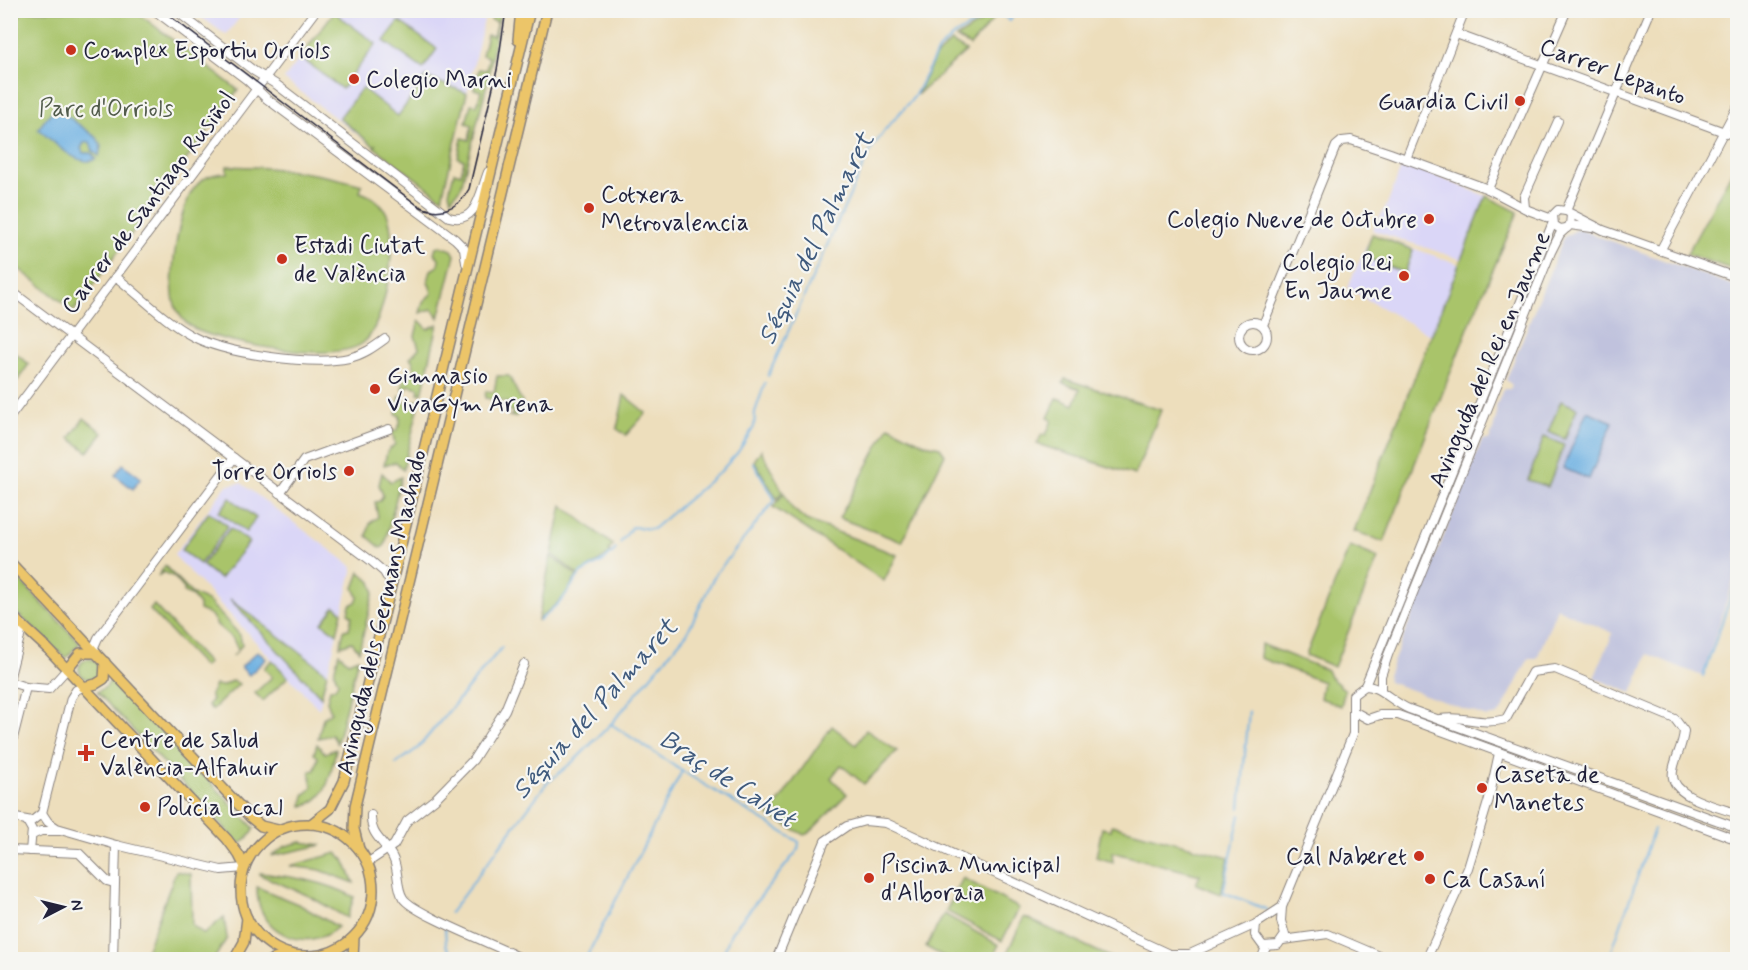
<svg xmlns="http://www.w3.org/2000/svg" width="1748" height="970" font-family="Mynerve,sans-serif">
<rect width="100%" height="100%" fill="#f6f6f2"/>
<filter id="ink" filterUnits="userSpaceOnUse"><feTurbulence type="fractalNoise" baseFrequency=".0167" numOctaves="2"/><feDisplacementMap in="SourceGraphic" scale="12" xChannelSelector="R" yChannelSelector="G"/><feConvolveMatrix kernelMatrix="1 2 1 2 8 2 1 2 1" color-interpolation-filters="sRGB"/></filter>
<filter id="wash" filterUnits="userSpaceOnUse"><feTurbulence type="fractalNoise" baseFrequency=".008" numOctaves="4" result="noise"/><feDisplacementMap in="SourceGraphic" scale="24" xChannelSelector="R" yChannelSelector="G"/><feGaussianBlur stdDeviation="1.35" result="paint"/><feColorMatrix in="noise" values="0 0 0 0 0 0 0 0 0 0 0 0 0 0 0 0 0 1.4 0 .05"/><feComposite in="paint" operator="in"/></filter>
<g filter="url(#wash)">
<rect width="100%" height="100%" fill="#eddebc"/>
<g fill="#dad6f7">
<polygon points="483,10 485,16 467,93 426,77 374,147 284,79 336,11"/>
<polygon points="193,11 245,11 226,35"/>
<polygon points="1403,163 1486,196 1463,260 1372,230 1386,207"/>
<polygon points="1372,234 1461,265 1432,336 1347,288"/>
<polygon points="241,483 353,567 319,709 174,555 227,485"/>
</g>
<polygon fill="#c0c2dd" points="1578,229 1737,287 1737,570 1702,676 1648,654 1632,693 1594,678 1613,633 1557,608 1537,658 1529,658 1502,710 1498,715 1487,717 1389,682 1388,675 1482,440 1489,440 1493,430 1497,413 1496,407 1503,389 1510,389 1512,385 1506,380 1564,237"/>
<g fill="#a9c46a" stroke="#667352" stroke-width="1.5">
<polygon points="23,11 135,11 238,90 74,311 11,263 11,27"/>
<polygon points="493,11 500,11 487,84 461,187 451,199 449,192 454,172 461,174 464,160 458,158 462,138 469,140 472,125 466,123 471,104 477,105 481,91 474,89 479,69 486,70 489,57 482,55 487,35 493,36 497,22 491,20"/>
<polygon points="991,11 997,15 970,46 956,38 980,23"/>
<polygon points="334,12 376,44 342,89 300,57"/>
<polygon points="399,21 437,49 423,69 384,41"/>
<polygon points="951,42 966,51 917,95 935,57"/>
<polygon points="426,77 467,93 442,198 374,147 376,144 374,146 339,118 362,88 398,116"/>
<polygon points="1737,162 1737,271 1687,254"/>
<path d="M227 166C273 167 317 172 362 185L360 192C372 196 382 203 387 214 399 239 385 327 363 343 334 364 231 344 199 331 188 326 179 317 175 305 167 282 179 205 195 187 203 177 215 173 227 173Z"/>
<polygon points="1486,196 1518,212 1470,323 1384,542 1354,531"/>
<polygon points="1372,234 1413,250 1405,273 1364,257"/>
<polygon points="441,246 452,250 455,255 439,318 432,309 420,313 423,302 432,293 428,281 431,270 438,266 439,258 434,253 436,247"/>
<polygon points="419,320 428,329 438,324 422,394 418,393 419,388 408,385 406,390 402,389 405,375 410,375 414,369 413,361 410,358 419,348 415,336"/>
<polygon points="11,350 29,364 18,380 11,375"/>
<polygon points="497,376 509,376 522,402 522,409 515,417 508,416 512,416 513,411 506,410 507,402 485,398 486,391 494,392"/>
<polygon points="1065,379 1161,410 1135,475 1037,444 1042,434 1046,435 1052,420 1048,418 1057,398 1074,405 1080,389 1063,383"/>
<polygon points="624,395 646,413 626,435 617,429"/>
<polygon points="400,396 404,397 403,402 415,405 416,400 420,401 403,470 396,462 384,465 387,452 395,444 392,431 396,431 400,424 400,416 396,414"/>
<polygon points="1561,401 1577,408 1565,439 1548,432"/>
<polygon points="84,418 103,433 88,452 70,438"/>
<polygon points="889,426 925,444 940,447 945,454 902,542 839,518"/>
<polygon points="1544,437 1564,445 1548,487 1528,480"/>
<polygon points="761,450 783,492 777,499 754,461"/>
<polygon points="382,473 391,482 401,477 385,545 381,548 367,536 370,523 378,517 375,502 380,501 383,495 379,485"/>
<polygon points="784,493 792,508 806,520 897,555 884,581 773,507"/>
<polygon points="230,498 256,518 246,532 219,512"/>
<polygon points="562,505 613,545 609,550 611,553 578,575 552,554"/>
<polygon points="209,512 228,526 200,564 181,550"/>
<polygon points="230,528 249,542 220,579 202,565"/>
<polygon points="1350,546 1378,558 1334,667 1306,655"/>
<polygon points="551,556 577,576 564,597 538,620"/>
<polygon points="165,566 191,593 209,602 240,635 242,645 233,656 238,650 233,639 217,625 211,615 199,610 199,605 191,595 183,592 185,590 174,577 164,572 158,576"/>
<polygon points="10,570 80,643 66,658 11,608"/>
<polygon points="360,572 371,582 374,591 359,651 352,642 340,646 344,630 349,629 352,616 348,613 350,605 356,602 358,597 354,588"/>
<polygon points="230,599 327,673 321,697"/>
<polygon points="154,605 208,663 204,667 150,610"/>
<polygon points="335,606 342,612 337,634 322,623"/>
<polygon points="1261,644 1327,670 1330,677 1345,690 1341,706 1320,698 1323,682 1260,658"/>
<polygon points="339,653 348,662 358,658 337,743 332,735 318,738 323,718 331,712 327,701 330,689 335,688 338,682 334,672"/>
<circle cx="89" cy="669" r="10"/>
<polygon points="272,660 288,677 263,701 255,693 272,677 264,668"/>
<polygon points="112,678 254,828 253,832 242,843 239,843 97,692 106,687"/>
<polygon points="233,680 239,684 212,710 208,705 212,699 210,695 215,685 222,686"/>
<polygon points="832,726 856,745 866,730 897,751 864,784 841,765 831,778 847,794 809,833 804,835 769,816"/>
<path d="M317 744 325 753 336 749C331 771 329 801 302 806L304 795 312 788 310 771 315 770 318 757 314 754Z"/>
<polygon points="1112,825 1229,857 1221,894 1196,884 1200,875 1112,852 1113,862 1096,857 1102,828 1111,830"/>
<polygon points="301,842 322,845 271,856 286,846"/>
<polygon points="337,853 344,860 354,883 320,870 290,866"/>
<polygon points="176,871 191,874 192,925 204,934 224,917 227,938 214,959 143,959"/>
<path d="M260 873C293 877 325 881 354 897L347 918 309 896 260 875Z"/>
<polygon points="963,878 1019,908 1002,941 946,911"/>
<path d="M257 887 300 905 338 927C305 956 255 931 257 887Z"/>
<polygon points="944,914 999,945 991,959 948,959 926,947"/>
<polygon points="1024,917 1114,959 1004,959"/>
</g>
<g fill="#6bafe1" stroke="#46688e" stroke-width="1.5">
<path d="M55 107 97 138 101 146 99 156 93 151 90 142 84 143 81 148 83 153H91L96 159C78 169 52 140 38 129Z"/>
<polygon points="1587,411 1613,422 1589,479 1563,468"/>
<polygon points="123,464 141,478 133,489 115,475"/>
<polygon points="258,651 266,659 249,675 241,667"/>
</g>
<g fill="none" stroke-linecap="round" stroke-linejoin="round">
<g stroke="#6bafe1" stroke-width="2">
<polyline points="995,10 1010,21 1016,10"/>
<polyline points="768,376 868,155 884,131 914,97 938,50 953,36 982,19 989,10"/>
<polyline points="620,543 632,527 653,529 720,472 738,452 754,427 755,412 765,383"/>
<polyline points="540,620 561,601 581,573 605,560 616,549"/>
<polyline points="1703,676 1738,577"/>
<polyline points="611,724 682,771 799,842 798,850 731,933 721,960"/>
<polyline points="396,764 418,748 502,647"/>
<polyline points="1240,808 1249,711"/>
<polyline points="1240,815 1223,892 1268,910"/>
<polyline points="450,913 546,784 576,759 611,724 687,633 715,575 775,500 753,462"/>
<polyline points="445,928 446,945 455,960"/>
<polyline points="585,960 682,771"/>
<polyline points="1606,960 1609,959 1654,829"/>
</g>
</g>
</g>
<g filter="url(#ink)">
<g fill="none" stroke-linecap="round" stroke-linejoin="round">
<g stroke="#88807c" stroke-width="10">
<g id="minor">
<polyline points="154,10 247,80 267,99 455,239 464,248 466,263"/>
<path d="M175 10 254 71 277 85 449 217C477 225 480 192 488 172"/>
<polyline points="1456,34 1738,137"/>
<polyline points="1406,159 1465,10"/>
<polyline points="1488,189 1567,10"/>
<polyline points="1525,208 1524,197 1558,121"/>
<polyline points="1566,211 1651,10"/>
<polyline points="1570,225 1592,228"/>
<polyline points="1567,228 1560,229 1554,225 1553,215 1558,210 1566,211 1603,230 1738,278"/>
<polyline points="1660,251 1738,105"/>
<path d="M116 277C141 296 164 321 192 336 225 354 312 366 349 358 363 355 374 347 385 339"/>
<polyline points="10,290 370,560 384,572 391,584"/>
<circle cx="1253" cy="336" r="14"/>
<polyline points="1263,325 1336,146 1342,141 1351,140 1390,153 1488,189 1528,210 1552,219"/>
<polyline points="10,417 316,10"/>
<polyline points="280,493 304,460 389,429"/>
<polyline points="96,653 94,647 98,638 234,458"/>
<polyline points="10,676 23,625"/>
<polyline points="10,682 26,687 49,689 67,669"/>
<polyline points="1365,686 1553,222"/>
<polyline points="1381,690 1381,676 1388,655 1551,252 1560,234 1570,225 1571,215"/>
<polyline points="1355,712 1368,719 1380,715 1398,715 1738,840"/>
<path d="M1440 719C1467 715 1478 726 1506 719L1532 672 1555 669 1675 719 1684 731C1683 746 1675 757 1673 771 1668 797 1719 807 1738 814"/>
<polyline points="10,750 26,687"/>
<polyline points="42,813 48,822 57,828 116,845 221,870 244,868"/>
<path d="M371 815C370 837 385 841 393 858 399 870 396 887 403 898 413 914 503 948 525 960"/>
<polyline points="10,817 32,821 42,813 71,698 76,690 83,687"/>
<polyline points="27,821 32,830 30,851"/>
<polyline points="32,835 41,831 60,831"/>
<polyline points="10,850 79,853 107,881 114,883"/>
<polyline points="367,863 394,845 407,821 435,799 473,760 505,710 524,664"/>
<path d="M1282 907 1256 924 1255 935 1263 946 1278 945 1285 935 1281 921 1282 907 1353 734V695L1365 686C1379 685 1393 703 1409 709L1738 828"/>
<polyline points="1283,940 1328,934 1389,960"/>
<polyline points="113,960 116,845"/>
<polyline points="776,960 825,841 847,826 865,821 886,823 1169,954 1190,954 1256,924"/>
<polyline points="1147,960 1149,956"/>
<polyline points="1261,960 1266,947"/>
<polyline points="1426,960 1468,868 1489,799 1499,753"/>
</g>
</g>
<g stroke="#88807c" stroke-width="12">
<g id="major">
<polyline points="518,40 521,10"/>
<polyline points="10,562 250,817 261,826 278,830"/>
<polyline points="10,614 48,649 227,839 239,855 245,867"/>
<polyline points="67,669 80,653 96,653"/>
<polyline points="83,687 96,684 104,679 105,662"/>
<circle cx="307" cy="890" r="66"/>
<polyline points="311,824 330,809 344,781 530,10"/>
<polyline points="359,849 354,829 355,806 547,10"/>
<polyline points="234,960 244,942 247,918"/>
<polyline points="271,960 289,954"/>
<polyline points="353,960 354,937"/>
</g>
</g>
<use href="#minor" stroke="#fff" stroke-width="8"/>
<use href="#major" stroke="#ecc569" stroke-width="9"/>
<path stroke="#22223b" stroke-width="1.5" d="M162 10 416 204C436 217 458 210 469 189L497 70 506 10"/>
</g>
</g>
<g fill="#c8321e" stroke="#f6f6f2" stroke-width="2">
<circle cx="71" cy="50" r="6"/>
<circle cx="354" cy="79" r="6"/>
<circle cx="1520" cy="101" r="6"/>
<circle cx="589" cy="208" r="6"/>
<circle cx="1429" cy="219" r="6"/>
<circle cx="282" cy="259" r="6"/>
<circle cx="1404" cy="276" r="6"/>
<circle cx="375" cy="389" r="6"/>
<circle cx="349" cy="471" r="6"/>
<path d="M83 744h6v6h6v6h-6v6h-6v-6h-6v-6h6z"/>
<circle cx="1482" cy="788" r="6"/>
<circle cx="145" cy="807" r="6"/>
<circle cx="1419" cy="856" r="6"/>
<circle cx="869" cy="878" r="6"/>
<circle cx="1430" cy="879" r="6"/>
</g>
<g text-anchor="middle" stroke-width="4.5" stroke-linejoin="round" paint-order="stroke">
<g font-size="24" fill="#22223b" stroke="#f6f6f2" text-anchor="start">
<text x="83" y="58">Complex Esportiu Orriols</text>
<text x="366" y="87">Colegio Marni</text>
<text x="1508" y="109" text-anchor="end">Guardia Civil</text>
<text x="601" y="202">Cotxera<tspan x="601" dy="28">Metrovalencia</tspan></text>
<text x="1417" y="227" text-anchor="end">Colegio Nueve de Octubre</text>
<text x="294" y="253">Estadi Ciutat<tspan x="294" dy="28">de València</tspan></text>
<text x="1392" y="270" text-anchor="end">Colegio Rei<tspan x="1392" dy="28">En Jaume</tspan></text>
<text x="387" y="383">Gimnasio<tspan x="387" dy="28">VivaGym Arena</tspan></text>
<text x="337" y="479" text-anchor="end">Torre Orriols</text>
<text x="100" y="747">Centre de salud<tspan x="100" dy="28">València-Alfahuir</tspan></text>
<text x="1494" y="782">Caseta de<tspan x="1494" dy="28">Manetes</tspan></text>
<text x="157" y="815">Policía Local</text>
<text x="1407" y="864" text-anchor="end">Cal Naberet</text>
<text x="881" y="872">Piscina Municipal<tspan x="881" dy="28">d'Alboraia</tspan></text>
<text x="1442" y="887">Ca Casaní</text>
</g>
<g font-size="24" fill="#22223b" stroke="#f6f6f2">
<text transform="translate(1613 71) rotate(20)" y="8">Carrer Lepanto</text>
<text transform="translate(148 202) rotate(-53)" y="8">Carrer de Santiago Rusiñol</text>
<text transform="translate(1489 359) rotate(-67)" y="8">Avinguda del Rei en Jaume</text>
<text transform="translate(381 612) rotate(-77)" y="8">Avinguda dels Germans Machado</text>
</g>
<g font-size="24" fill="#515b4b" stroke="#f6f6f2">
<text x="106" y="116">Parc d'Orriols</text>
</g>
<g font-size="26" font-style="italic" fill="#3f5a7d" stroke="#f6f6f2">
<text transform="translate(815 238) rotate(-64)" y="9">Séquia del Palmaret</text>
<text transform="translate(594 708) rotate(-48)" y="9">Séquia del Palmaret</text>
<text transform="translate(728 778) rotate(33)" y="9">Braç de Calvet</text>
</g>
</g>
<rect width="1748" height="970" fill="none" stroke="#f6f6f2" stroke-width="36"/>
<g transform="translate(63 907) rotate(83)" stroke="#f6f6f2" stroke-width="4.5" paint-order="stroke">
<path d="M0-4.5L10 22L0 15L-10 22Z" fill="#22223b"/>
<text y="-9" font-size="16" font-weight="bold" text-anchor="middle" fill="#22223b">N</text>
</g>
</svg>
